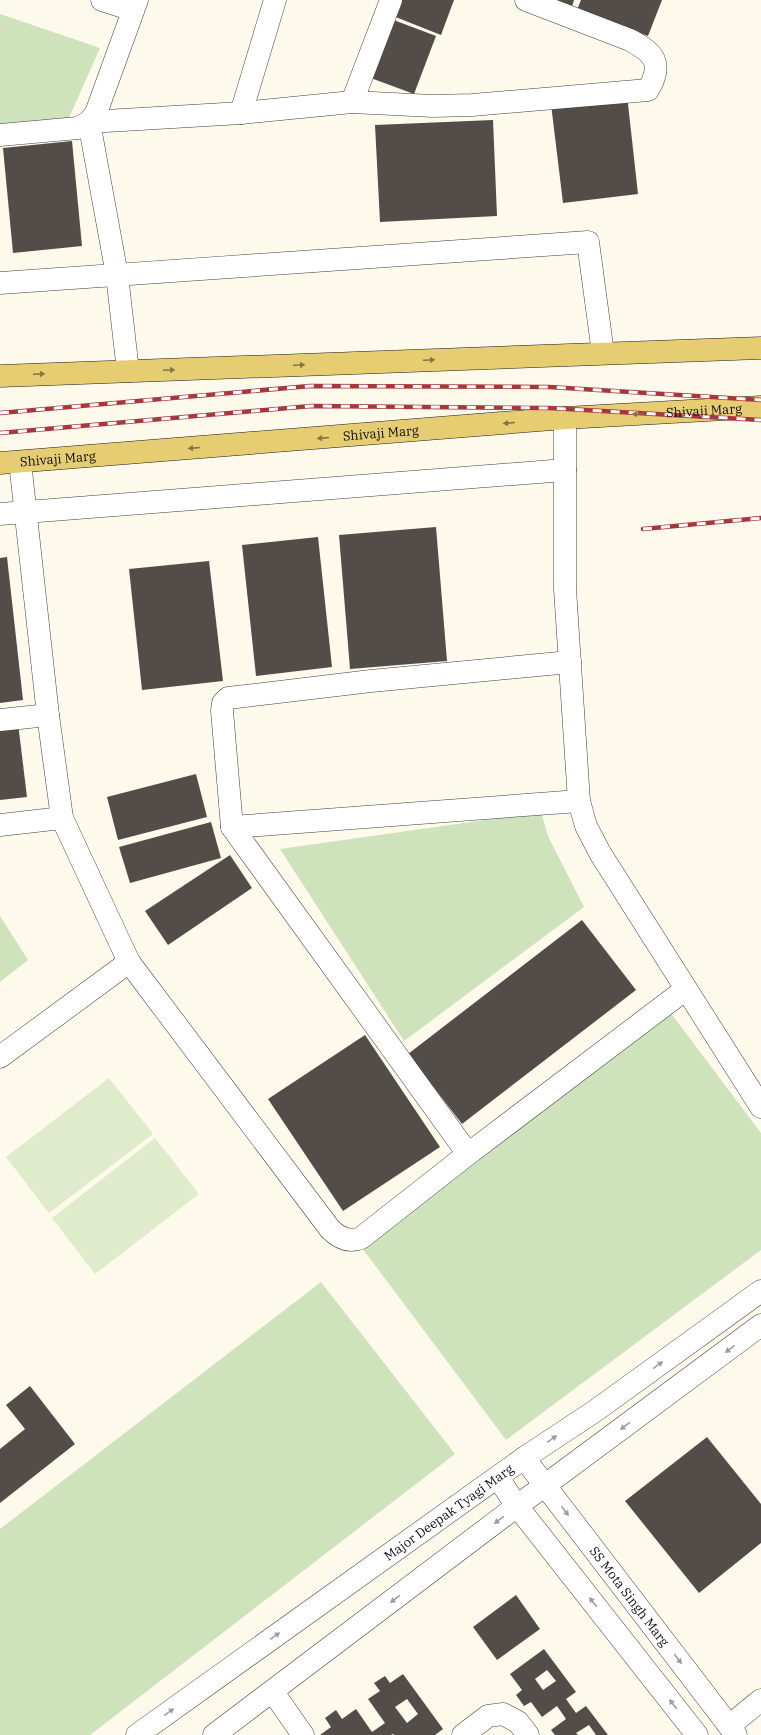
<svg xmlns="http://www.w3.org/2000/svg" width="761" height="1735" font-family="'IBM Plex Serif',serif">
<rect width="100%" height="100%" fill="#fdfaec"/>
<g fill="#cee2bb">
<polygon points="0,14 100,48 64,129 0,133"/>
<polygon points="541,812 548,836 584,907 404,1041 280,849"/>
<polygon points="0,916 28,960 0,982"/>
<polygon points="670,1012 761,1133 761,1250 506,1440 359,1244"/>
<polygon points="321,1282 455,1454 90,1735 0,1735 0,1529"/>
</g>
<g fill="#dfebcb">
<polygon points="109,1078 153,1134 49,1213 6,1157"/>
<polygon points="155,1138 199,1194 95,1274 52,1218"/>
</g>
<g fill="#534d49" fill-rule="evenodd">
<polygon points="399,0 454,0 441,35 393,16"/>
<polygon points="555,0 574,0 572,6"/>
<polygon points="581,0 662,0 648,36 577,10"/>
<polygon points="391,19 436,36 414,94 368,77"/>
<polygon points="627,95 638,194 563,203 551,104"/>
<polygon points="493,120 497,216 380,222 375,125"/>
<polygon points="72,141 82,246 13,253 3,148"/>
<polygon points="436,527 447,661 350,669 339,535"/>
<polygon points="318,537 332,667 256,676 242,545"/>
<polygon points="7,557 23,700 0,703 0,558"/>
<polygon points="209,561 223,681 142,690 129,569"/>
<polygon points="18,723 27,797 0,800 0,725"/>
<polygon points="196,774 207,817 118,840 107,797"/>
<polygon points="211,822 221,858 130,883 119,847"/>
<polygon points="230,855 252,888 168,945 145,911"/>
<polygon points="582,920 636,990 462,1124 408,1054"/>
<polygon points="365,1035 440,1147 343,1211 268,1099"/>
<polygon points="30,1386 75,1444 0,1503 0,1449 25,1429 6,1405"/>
<polygon points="707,1437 761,1504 761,1543 699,1593 625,1501"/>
<polygon points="516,1595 540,1629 497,1660 473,1627"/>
<path d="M544 1649 576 1692 566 1699 576 1713 586 1706 608 1735H596L589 1725 576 1733 578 1735H555L551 1730 566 1719 557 1706 542 1717 531 1702 524 1706 516 1695 522 1690 510 1674ZM547 1670 556 1681 543 1690 535 1679Z"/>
<path d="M403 1674 443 1729 435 1735H394L393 1734 391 1735H320L331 1727 325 1718 336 1710 342 1719 356 1709 372 1732 385 1723 368 1699 380 1691 374 1683 385 1676 390 1683ZM407 1699 418 1714 407 1723 395 1707Z"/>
</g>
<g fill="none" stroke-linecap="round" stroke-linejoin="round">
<g stroke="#3e3e3e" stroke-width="23">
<g id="minor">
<polyline points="102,0 133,10"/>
<polyline points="352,102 391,0"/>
<polyline points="241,113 275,0"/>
<path d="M89 122 241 113 352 102 433 106 472 105 648 90C664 63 654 53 630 40L526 0"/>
<polyline points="89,122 117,275 128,371"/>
<polyline points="0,135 78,128 89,122 96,113 137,0"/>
<polyline points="0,283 588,242 603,353"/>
<polyline points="565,418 565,589 579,801 586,826 600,853 761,1107"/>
<path d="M20 462 48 715 62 818 129 962 330 1229C339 1238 349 1243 361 1238L468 1154 686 989"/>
<polyline points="0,514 565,470"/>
<polyline points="0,720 48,715"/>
<polyline points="0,825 62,818"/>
<polyline points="232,827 579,801"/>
<polyline points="0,1057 129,962"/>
<polyline points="468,1154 232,827 222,711 223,703 228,698 237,697 371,681 570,662"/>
<path id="s1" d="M524 1458 736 1735"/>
<polyline points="498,1478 517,1506 697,1735"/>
<polyline points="273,1692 303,1735"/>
<polyline points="729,1726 761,1700"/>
<path id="s2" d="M137 1735 524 1458 595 1411 761 1291"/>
<polyline points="214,1735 517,1506 761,1325"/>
<polyline points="463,1735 488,1716 503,1714 518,1722 528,1735"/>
</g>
</g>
<g stroke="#1c1c1c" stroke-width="23">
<g id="major">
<polyline points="0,376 761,348"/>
<path id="s3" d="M0 463 565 418 761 407"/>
</g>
</g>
<use href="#minor" stroke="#fff" stroke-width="22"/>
<use href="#major" stroke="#e7cd72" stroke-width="22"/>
<g stroke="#a93639" stroke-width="4.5">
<g id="rail">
<polyline points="0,413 310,386 549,387 761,400"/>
<polyline points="0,433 311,406 549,408 761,420"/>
<polyline points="643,529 761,518"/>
</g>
</g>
<use href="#rail" stroke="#fff" stroke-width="3" stroke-dasharray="9" stroke-linecap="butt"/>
</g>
<defs><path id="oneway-solid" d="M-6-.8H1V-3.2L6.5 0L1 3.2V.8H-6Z"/></defs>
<g fill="#847644">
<use href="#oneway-solid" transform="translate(429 360) rotate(-2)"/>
<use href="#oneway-solid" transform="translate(299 365) rotate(-2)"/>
<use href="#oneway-solid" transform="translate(169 370) rotate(-2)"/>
<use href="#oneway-solid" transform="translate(39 374) rotate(-2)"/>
<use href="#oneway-solid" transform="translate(638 414) rotate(177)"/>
<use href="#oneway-solid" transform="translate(509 423) rotate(175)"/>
<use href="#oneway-solid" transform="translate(323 438) rotate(175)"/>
<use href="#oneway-solid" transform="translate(194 448) rotate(175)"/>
</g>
<g fill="#9d9d9d">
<use href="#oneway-solid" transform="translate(730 1349) rotate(143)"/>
<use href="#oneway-solid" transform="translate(658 1365) rotate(-36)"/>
<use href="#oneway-solid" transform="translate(625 1426) rotate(143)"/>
<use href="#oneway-solid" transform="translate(552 1439) rotate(-34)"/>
<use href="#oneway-solid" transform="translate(565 1511) rotate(53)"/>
<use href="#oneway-solid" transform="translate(499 1520) rotate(143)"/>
<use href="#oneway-solid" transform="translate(395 1599) rotate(143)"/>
<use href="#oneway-solid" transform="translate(593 1602) rotate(-128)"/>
<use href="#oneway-solid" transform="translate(275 1636) rotate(-35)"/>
<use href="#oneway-solid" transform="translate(678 1659) rotate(53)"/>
<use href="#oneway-solid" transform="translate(673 1704) rotate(-128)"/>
<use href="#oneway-solid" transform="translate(169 1712) rotate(-36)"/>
</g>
<g text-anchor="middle" stroke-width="4" stroke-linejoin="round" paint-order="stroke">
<g font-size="13" fill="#0b0b0b" stroke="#fff">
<text dy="5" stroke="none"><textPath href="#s3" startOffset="706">Shivaji Marg</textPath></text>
<text dy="5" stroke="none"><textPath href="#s3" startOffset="382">Shivaji Marg</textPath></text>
<text dy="5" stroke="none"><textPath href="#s3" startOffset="58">Shivaji Marg</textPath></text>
<text dy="5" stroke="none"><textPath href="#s2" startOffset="383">Major Deepak Tyagi Marg</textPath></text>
<text dy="5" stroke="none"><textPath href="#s1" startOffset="174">SS Mota Singh Marg</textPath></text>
</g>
</g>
</svg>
